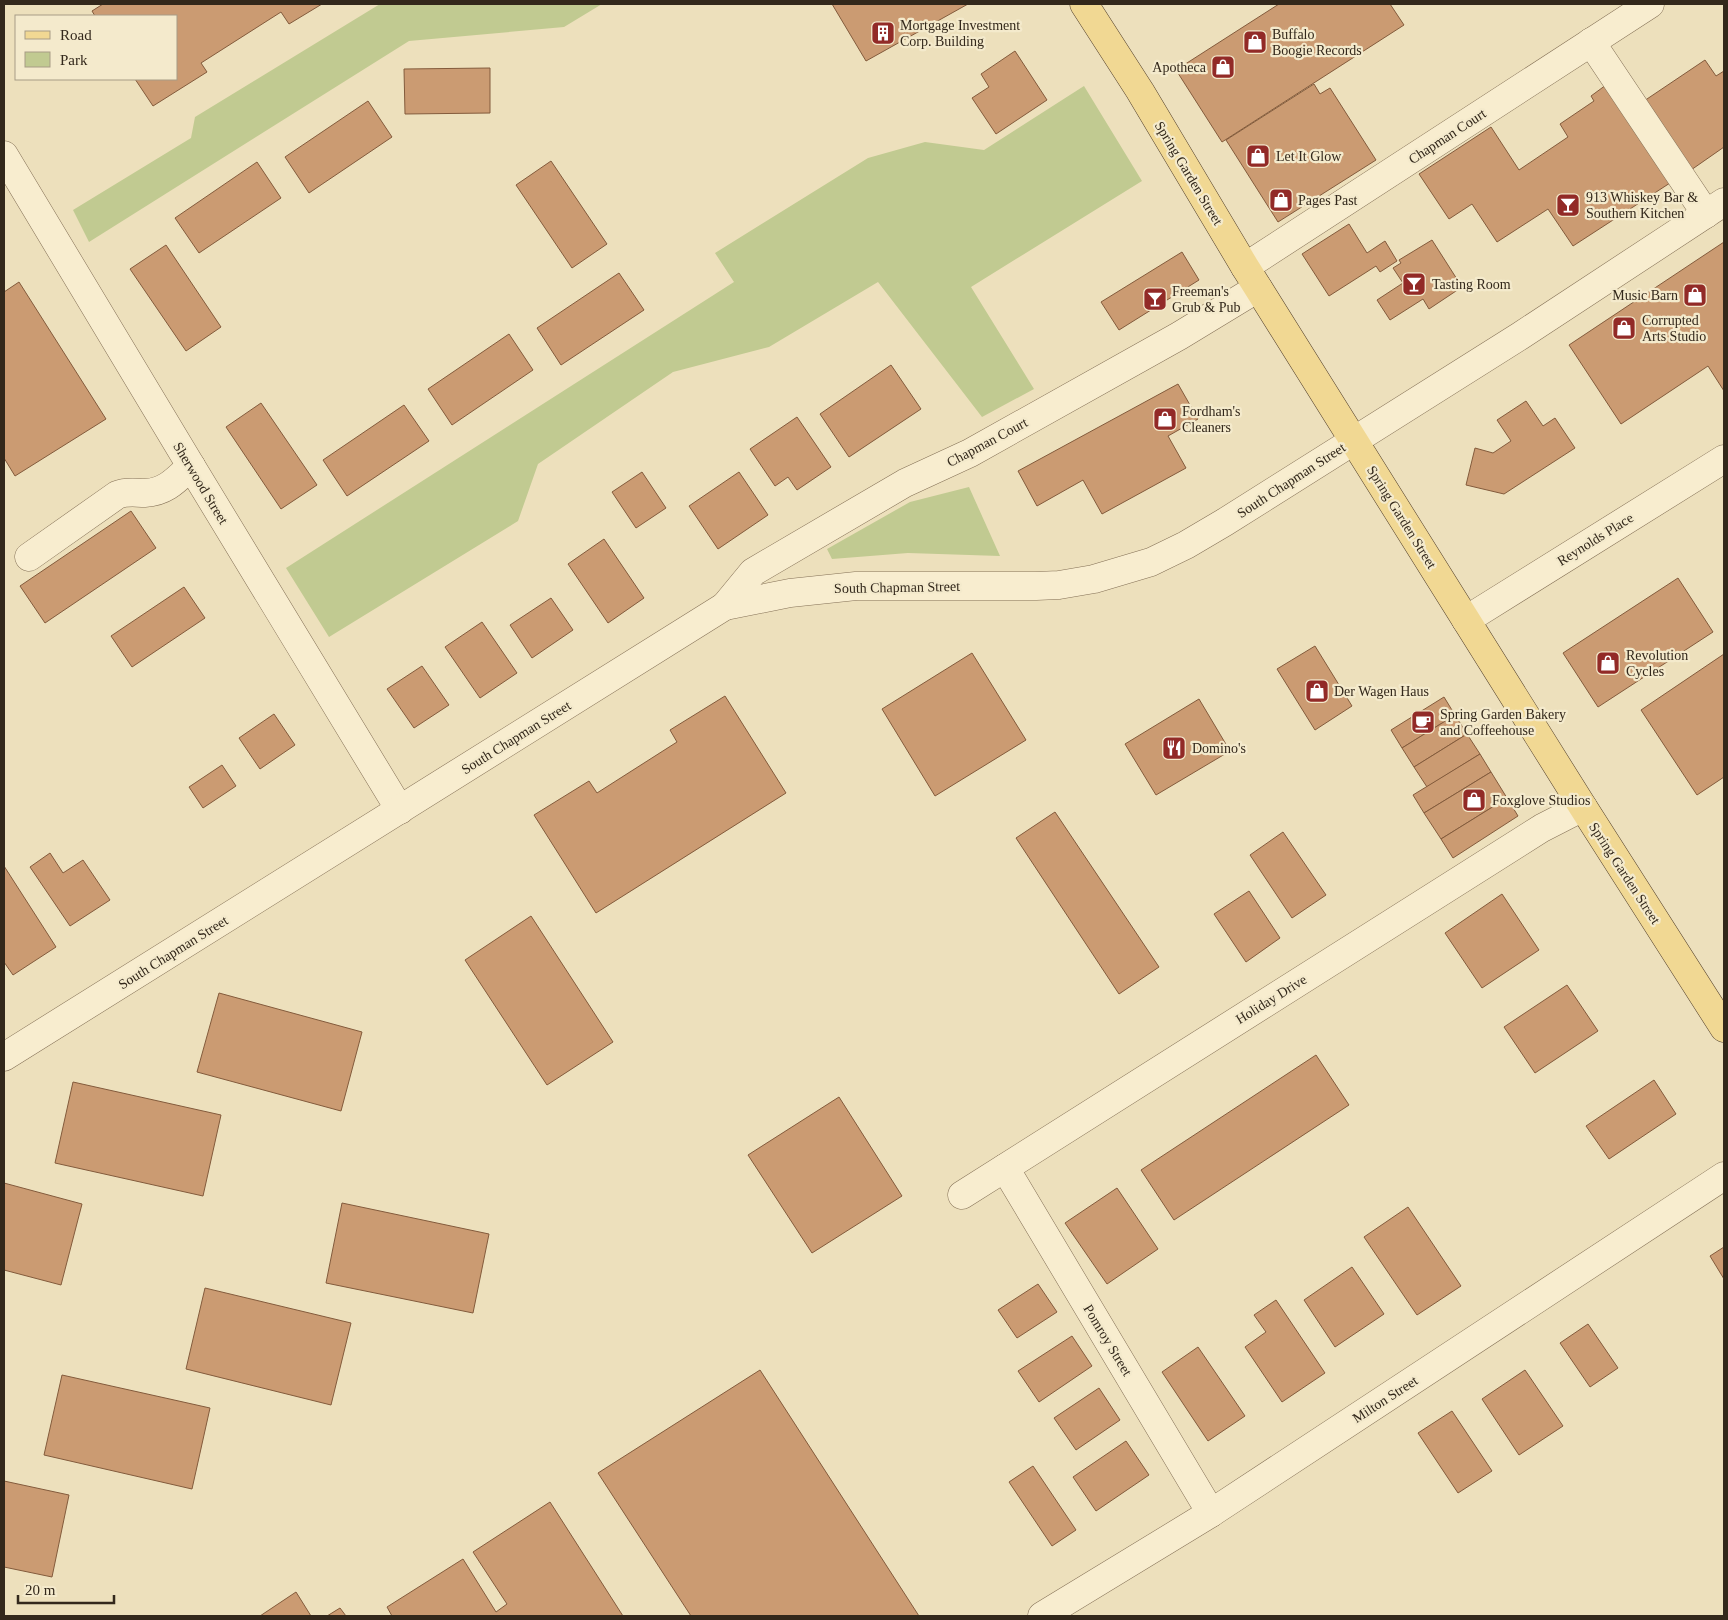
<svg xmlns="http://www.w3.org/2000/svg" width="1728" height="1620" font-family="Georgia,serif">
<rect width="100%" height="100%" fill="#ede0bc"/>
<g fill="#c1ca91">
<polygon points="380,4 602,4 564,27 409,41 89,242 73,210 191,138 195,117"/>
<polygon points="1084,86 1142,181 971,287 1034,389 982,417 878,282 769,347 673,372 538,464 518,521 329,637 286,568 734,282 715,253 868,158 925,142 984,150"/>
<polygon points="969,487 1000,556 908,553 832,559 827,549 910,502"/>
</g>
<g fill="#cb9b72" stroke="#835b3c">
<polygon points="103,4 322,4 289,24 281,12 201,63 207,72 153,106 135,79 176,79 176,16 95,16 92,11"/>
<polygon points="832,4 968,4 866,61"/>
<polygon points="1279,4 1390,4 1404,25 1222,142 1176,70"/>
<polygon points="1015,51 1047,100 996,134 972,98 989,87 981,74"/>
<polygon points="1705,60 1716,76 1724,71 1724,147 1691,170 1644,101"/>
<polygon points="490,68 490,113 405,114 404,69"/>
<polygon points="1314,84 1320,94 1330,88 1376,160 1278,222 1226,140"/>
<polygon points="1606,85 1670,183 1573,246 1548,209 1497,242 1472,204 1449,219 1419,174 1491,127 1519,170 1568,137 1560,124 1594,101 1591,96"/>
<polygon points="368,101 392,137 309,193 285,157"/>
<polygon points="551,161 607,244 572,268 516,185"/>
<polygon points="257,162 281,198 199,253 175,218"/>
<polygon points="1349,224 1367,253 1385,241 1397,261 1380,272 1376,266 1329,296 1302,254"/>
<polygon points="1432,240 1462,287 1429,309 1423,299 1390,320 1377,300 1403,283 1393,268 1401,263 1399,260"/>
<polygon points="1724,242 1724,391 1708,366 1621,424 1569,345"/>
<polygon points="166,245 221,327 186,351 130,269"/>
<polygon points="1182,252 1199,280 1119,330 1101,302"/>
<polygon points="619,273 644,310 561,365 537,328"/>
<polygon points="19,282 106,419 15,476 4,458 4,292"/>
<polygon points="509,334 533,370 452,425 428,389"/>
<polygon points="891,365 921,409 849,457 820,414"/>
<polygon points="1178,384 1198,419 1168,436 1186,468 1102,514 1083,480 1037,506 1018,471"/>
<polygon points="1526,401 1543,426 1555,418 1575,448 1504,494 1466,485 1475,448 1493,453 1511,441 1497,420"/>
<polygon points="261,403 317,485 281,509 226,427"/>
<polygon points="404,405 429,441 347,496 323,460"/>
<polygon points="797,417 831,467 797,490 788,477 775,486 750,449"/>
<polygon points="642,472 666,508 636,528 612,492"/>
<polygon points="739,472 768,515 718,549 689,506"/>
<polygon points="131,511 156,548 45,623 20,586"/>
<polygon points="604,539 644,598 608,623 568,564"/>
<polygon points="1678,578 1713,632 1598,707 1563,653"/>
<polygon points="184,587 205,618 132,667 111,636"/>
<polygon points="551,598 573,630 532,658 510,625"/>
<polygon points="482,622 517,673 480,698 445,647"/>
<polygon points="1315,646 1352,706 1315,730 1277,669"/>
<polygon points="972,653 1026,740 935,796 882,709"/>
<polygon points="1724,654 1724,777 1697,795 1641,710"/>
<polygon points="422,666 449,705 414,728 387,689"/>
<polygon points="725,696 786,793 596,913 534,815 589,781 597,793 677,742 670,730"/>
<polygon points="1444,697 1455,715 1402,748 1391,730"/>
<polygon points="1199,699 1230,751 1156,795 1125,744"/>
<polygon points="274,714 295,745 260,769 239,738"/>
<polygon points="1455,715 1467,734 1414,767 1402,748"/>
<polygon points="1467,734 1480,754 1427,787 1414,767"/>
<polygon points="1480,754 1491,772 1424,813 1413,795"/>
<polygon points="222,765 236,786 203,808 189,787"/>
<polygon points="1491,772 1507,798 1441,839 1424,813"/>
<polygon points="1507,798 1518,816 1453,858 1441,839"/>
<polygon points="1055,812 1159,967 1119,994 1016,838"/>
<polygon points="1283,832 1326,895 1292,918 1250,855"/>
<polygon points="50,853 63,873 83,860 110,900 70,926 30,867"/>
<polygon points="4,866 56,947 13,975 4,962"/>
<polygon points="1249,891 1280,938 1246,962 1214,914"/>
<polygon points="1502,894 1539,950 1482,988 1445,933"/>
<polygon points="531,916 613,1042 547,1085 465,960"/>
<polygon points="1567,985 1598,1031 1535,1073 1504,1027"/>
<polygon points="219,993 362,1032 341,1111 197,1072"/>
<polygon points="1316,1055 1349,1105 1174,1220 1141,1170"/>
<polygon points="1654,1080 1676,1114 1609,1159 1586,1126"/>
<polygon points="73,1082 221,1115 203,1196 55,1163"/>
<polygon points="839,1097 902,1196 812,1253 748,1155"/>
<polygon points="4,1183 82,1204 61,1285 4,1270"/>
<polygon points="1117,1188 1158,1249 1107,1284 1065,1223"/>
<polygon points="342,1203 489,1234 473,1313 326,1283"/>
<polygon points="1408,1207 1461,1286 1417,1315 1364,1237"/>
<polygon points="1724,1247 1724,1279 1710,1256"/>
<polygon points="1352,1267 1384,1314 1335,1347 1304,1300"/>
<polygon points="1038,1284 1057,1312 1017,1338 998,1310"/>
<polygon points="205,1288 351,1323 331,1405 186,1369"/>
<polygon points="1276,1300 1325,1373 1282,1402 1245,1347 1266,1332 1254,1315"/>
<polygon points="1588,1324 1618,1368 1590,1387 1560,1343"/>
<polygon points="1072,1336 1092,1366 1039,1402 1018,1371"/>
<polygon points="1198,1347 1245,1416 1208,1441 1162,1372"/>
<polygon points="760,1370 919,1616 691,1616 598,1473"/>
<polygon points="1525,1370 1563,1426 1519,1455 1482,1399"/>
<polygon points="62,1375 210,1408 192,1489 44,1455"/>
<polygon points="1099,1388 1120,1420 1076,1450 1054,1418"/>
<polygon points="1452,1411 1492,1471 1458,1493 1418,1433"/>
<polygon points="1126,1441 1149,1475 1096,1511 1073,1477"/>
<polygon points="1033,1466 1076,1530 1052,1546 1009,1482"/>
<polygon points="4,1481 69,1495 52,1577 4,1567"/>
<polygon points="550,1502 623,1616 392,1616 387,1607 463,1559 496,1612 507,1604 473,1552"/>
<polygon points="296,1592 311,1616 260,1616"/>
<polygon points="340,1608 346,1616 327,1616"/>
</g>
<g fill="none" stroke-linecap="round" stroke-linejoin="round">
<g stroke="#847056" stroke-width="29">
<g id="minor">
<polyline points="1591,42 1706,214"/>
<polyline points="4,155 191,466 400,810"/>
<polyline points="1245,267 1650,4"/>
<path d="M29 557 117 495C127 491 135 493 145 493 166 492 176 480 191 466"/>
<polyline points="725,606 753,572 905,483 970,453 1179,336 1258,288"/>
<polyline points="1466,620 1724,459"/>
<polyline points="4,1057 725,606 790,593 856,586 1036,586 1059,585 1094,579 1151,562 1186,545 1225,522 1520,336 1724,202"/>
<polyline points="1005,1168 1211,1513"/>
<polyline points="962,1195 1542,828 1583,807"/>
<polyline points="1042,1616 1211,1513 1724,1176"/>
</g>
</g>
<g stroke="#513e2b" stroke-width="29">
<polyline id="major" points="1084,4 1140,91 1245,267 1583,807 1724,1028"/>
</g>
<use href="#minor" stroke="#f8edcf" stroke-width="28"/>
<use href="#major" stroke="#f1d893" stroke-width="28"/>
</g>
<defs>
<g id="building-square" transform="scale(1.25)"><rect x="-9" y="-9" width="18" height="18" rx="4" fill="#922a27" stroke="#f4eacc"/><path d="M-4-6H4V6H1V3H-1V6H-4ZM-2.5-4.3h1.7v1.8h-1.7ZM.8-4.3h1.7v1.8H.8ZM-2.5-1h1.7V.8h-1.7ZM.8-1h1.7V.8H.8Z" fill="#fff"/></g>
<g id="shop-square" transform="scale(1.25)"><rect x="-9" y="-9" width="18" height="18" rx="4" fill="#922a27" stroke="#f4eacc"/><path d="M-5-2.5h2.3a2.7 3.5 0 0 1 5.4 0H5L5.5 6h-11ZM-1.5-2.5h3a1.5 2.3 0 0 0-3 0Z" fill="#fff"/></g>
<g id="bar-square" transform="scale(1.25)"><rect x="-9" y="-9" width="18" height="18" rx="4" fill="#922a27" stroke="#f4eacc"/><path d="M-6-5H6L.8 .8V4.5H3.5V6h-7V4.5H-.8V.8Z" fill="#fff"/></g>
<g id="cafe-square" transform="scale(1.25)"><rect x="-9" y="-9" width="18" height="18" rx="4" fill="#922a27" stroke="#f4eacc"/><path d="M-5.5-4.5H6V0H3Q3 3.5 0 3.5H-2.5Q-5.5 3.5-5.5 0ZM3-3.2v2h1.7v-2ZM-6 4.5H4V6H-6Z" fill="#fff"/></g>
<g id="restaurant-square" transform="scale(1.25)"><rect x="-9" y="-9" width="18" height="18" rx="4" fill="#922a27" stroke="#f4eacc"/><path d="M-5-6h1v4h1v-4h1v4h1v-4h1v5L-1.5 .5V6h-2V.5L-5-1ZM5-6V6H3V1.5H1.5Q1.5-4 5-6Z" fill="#fff"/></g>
</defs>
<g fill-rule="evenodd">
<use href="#building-square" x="883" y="33"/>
<use href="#shop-square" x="1255" y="42"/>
<use href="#shop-square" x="1223" y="67"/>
<use href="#shop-square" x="1258" y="156"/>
<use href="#shop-square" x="1281" y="200"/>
<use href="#bar-square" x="1568" y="205"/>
<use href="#bar-square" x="1414" y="284"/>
<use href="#shop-square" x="1695" y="295"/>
<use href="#bar-square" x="1155" y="299"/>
<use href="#shop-square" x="1624" y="328"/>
<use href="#shop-square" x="1165" y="419"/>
<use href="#shop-square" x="1608" y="663"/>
<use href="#shop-square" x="1317" y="691"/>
<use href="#cafe-square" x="1423" y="722"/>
<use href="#restaurant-square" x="1174" y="748"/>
<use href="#shop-square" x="1474" y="800"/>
</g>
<g text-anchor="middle" stroke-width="4.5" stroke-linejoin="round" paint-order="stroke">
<g font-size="14" fill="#33281b" stroke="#f4eacc" text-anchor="start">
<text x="900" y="30">Mortgage Investment<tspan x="900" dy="16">Corp. Building</tspan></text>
<text x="1272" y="39">Buffalo<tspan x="1272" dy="16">Boogie Records</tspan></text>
<text x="1206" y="72" text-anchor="end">Apotheca</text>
<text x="1276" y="161">Let It Glow</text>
<text x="1586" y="202">913 Whiskey Bar &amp;<tspan x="1586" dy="16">Southern Kitchen</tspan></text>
<text x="1298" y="205">Pages Past</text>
<text x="1432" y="289">Tasting Room</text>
<text x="1172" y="296">Freeman's<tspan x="1172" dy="16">Grub &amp; Pub</tspan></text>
<text x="1678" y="300" text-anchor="end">Music Barn</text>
<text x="1642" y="325">Corrupted<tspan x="1642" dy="16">Arts Studio</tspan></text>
<text x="1182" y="416">Fordham's<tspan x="1182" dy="16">Cleaners</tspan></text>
<text x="1626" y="660">Revolution<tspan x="1626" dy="16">Cycles</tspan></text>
<text x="1334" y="696">Der Wagen Haus</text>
<text x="1440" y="719">Spring Garden Bakery<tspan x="1440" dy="16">and Coffeehouse</tspan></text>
<text x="1192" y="753">Domino's</text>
<text x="1492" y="805">Foxglove Studios</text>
</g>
<g font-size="14" fill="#33281b" stroke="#f4eacc">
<text transform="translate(1447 136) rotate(-33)" y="5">Chapman Court</text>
<text transform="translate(1189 173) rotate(59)" y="5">Spring Garden Street</text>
<text transform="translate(987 442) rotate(-28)" y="5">Chapman Court</text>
<text transform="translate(1291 480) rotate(-33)" y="5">South Chapman Street</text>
<text transform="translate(201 483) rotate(59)" y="5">Sherwood Street</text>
<text transform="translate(1402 517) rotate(58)" y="5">Spring Garden Street</text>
<text transform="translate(1595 539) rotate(-32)" y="5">Reynolds Place</text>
<text transform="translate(897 587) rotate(-1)" y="5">South Chapman Street</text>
<text transform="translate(516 737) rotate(-32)" y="5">South Chapman Street</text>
<text transform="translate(1625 873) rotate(57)" y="5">Spring Garden Street</text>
<text transform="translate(173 952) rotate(-32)" y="5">South Chapman Street</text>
<text transform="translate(1271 999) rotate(-32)" y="5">Holiday Drive</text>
<text transform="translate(1108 1340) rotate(59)" y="5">Pomroy Street</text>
<text transform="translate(1385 1399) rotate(-33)" y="5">Milton Street</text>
</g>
</g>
<rect width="1728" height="1620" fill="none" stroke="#33281b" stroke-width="10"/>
<rect x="15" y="15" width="162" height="65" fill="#f4eacc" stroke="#a79c85"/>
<rect x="25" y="31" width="25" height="8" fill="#f1d893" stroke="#a79c85"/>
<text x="60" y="40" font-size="15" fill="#33281b">Road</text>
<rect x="25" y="52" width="25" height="15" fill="#c1ca91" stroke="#a79c85"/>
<text x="60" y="65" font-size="15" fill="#33281b">Park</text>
<path d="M18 1595v8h96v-8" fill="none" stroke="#33281b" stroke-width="2.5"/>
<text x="25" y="1595" font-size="15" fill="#33281b" stroke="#f4eacc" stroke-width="4" paint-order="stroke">20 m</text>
</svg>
